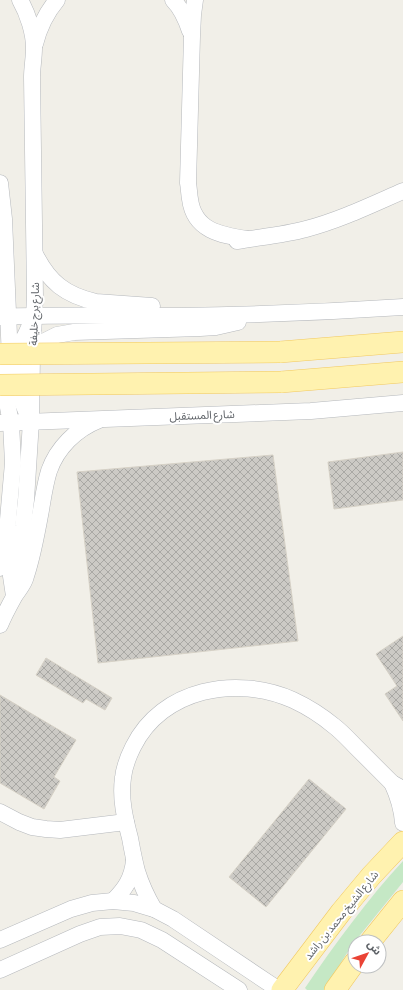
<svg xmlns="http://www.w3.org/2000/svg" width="403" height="990" font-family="'Asap Condensed','Noto Sans Arabic',sans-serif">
<defs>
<pattern id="building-cross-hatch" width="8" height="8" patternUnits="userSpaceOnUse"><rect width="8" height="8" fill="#cccac5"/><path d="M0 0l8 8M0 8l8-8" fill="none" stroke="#a9a8a4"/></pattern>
</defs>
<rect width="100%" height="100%" fill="#f1efe8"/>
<path fill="#c5e8c5" d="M403 861V882L352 945 324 990H307L305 988C335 944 367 900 403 861Z"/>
<g fill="url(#building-cross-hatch)" stroke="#d6d1c6">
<polygon points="403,452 403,500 334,509 328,462"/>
<polygon points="273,455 298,641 98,663 77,472"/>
<polygon points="403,636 403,721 385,694 397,686 376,654"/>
<polygon points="46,658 112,698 105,710 86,699 83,703 36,675"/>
<polygon points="0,695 76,740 54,777 60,781 44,809 0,783"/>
<polygon points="309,779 346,809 266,907 229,877"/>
</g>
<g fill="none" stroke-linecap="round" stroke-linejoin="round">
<g stroke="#b5b8bc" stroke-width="17">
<g id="minor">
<path d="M173 0C182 9 186 19 190 31"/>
<path d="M195 0 193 15 192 36 188 183C189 188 189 194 190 199 194 231 221 235 247 239"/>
<path d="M35 44C39 28 46 13 57 0"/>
<polyline points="0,183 4,219 10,359 19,394 28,416"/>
<path d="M237 241C261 237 284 235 306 229 340 220 371 205 403 191"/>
<path d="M35 254C49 282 65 295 96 302L152 306"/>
<path d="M0 317C60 314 119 316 179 316 254 315 328 312 403 307"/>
<path d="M0 371C13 358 24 340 31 323"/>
<polyline points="0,399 32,355 43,342 57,335 74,332 200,328 216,327 238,322"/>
<polyline points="0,423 311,411 403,403"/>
<polyline points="0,568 3,556 7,531 13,463 11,423 4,387"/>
<path d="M14 596 11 576 18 551 23 526 26 500 31 421 32 355 35 297 32 77C32 68 34 58 34 48 34 33 28 14 20 0"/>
<path d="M0 625C4 615 9 606 14 597 18 590 24 585 26 576 33 555 37 532 41 510 43 498 45 484 49 471 57 448 76 429 99 420"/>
<path d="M392 783C398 796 402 808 403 823"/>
<polyline points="0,812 19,822 32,827 46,829 60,830 126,822"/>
<path d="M113 901C125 889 132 879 134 861"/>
<path d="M154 909C147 897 141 884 137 871 134 860 132 849 130 838 125 819 120 798 123 778 124 768 128 757 133 747 162 688 237 675 293 700 308 707 322 716 334 726 342 732 349 740 356 747 368 759 380 771 392 783L403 789"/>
<polyline points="0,940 71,909 92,903 113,901 134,903 154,909 173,919 279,990"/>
<polyline points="0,970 80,934 100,927 120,926 141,930 162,940 239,990"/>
</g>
</g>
<g stroke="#f2c960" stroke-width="22">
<g id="major">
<polyline points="280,352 403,342"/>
<polyline points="281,382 403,372"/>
<polyline points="370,942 403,901"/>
<polyline points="282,990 341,912 371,876 403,842"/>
<polyline points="335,990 355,962"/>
</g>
</g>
<use href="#minor" stroke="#fff" stroke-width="16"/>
<use href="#major" stroke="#fff2af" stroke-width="21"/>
<g stroke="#f2c960" stroke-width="22" stroke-linecap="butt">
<g id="major-bridge">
<polyline points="0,354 280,352"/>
<polyline points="0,385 281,382"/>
</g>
</g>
<use href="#major-bridge" stroke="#fff2af" stroke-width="21"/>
</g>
<g text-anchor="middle" stroke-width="4" stroke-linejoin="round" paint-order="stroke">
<g font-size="11" fill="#5f6368" stroke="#fff">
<text transform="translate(34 314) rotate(-88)" y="4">شارع برج خليفة</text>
<text transform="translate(202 415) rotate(-2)" y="4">شارع المستقبل</text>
<text transform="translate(341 915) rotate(-51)" y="4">شارع الشيخ محمد بن راشد</text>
</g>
</g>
<g transform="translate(367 954) rotate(50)"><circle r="19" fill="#ffffff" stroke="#bfc1c3"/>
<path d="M0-3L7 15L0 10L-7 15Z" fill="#ea4335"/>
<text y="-6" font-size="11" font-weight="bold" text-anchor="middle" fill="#5f6368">ش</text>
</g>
</svg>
